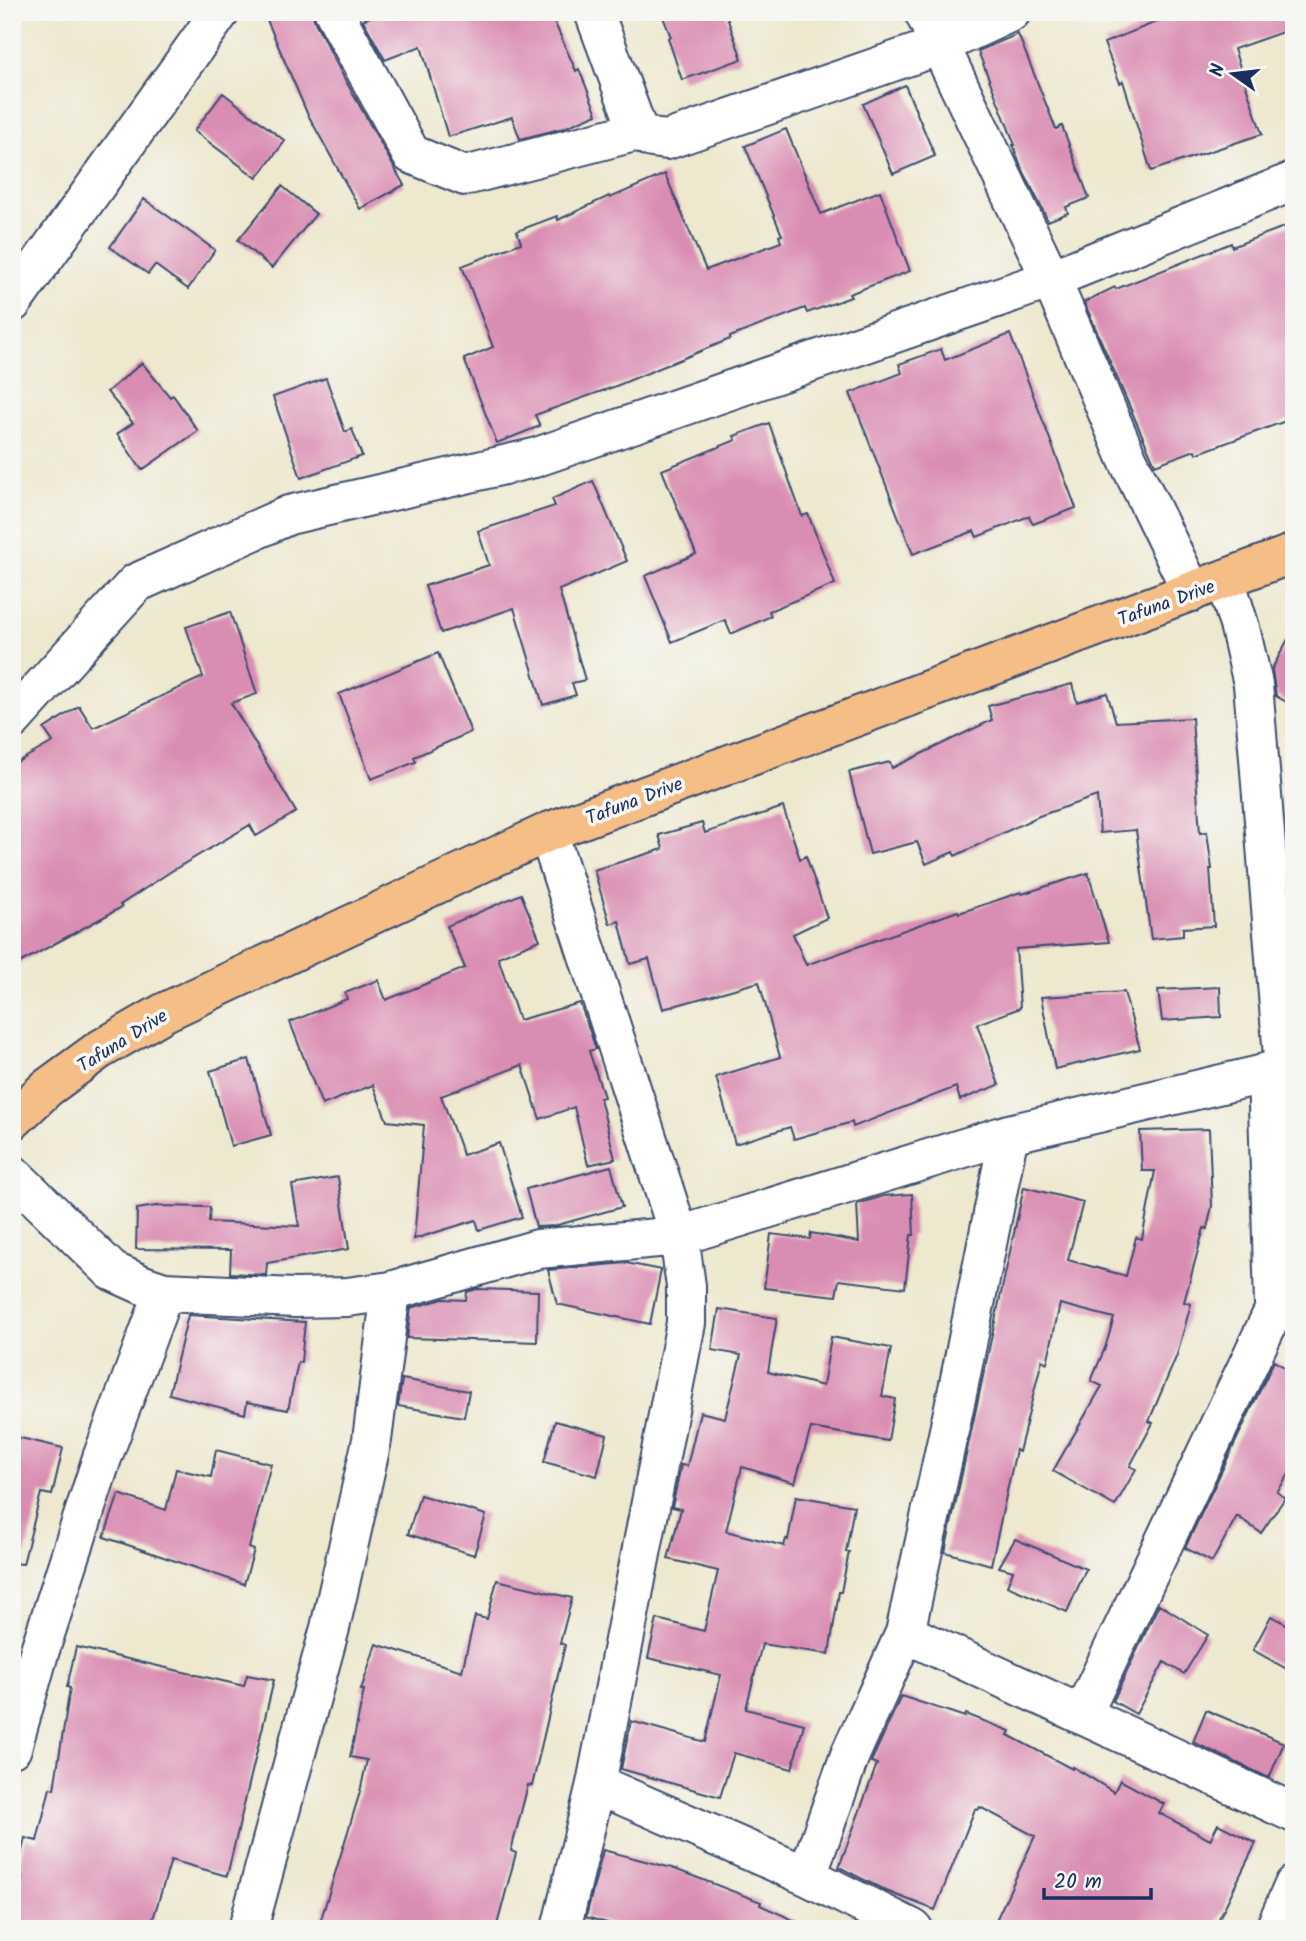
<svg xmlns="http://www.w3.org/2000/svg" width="1306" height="1941" font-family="Kalam,sans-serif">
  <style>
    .building { fill: #da8db2 }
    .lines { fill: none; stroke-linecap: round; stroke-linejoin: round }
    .minor-casing { stroke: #3a4b6f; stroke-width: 42 }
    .major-casing { stroke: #3a4b6f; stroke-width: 42 }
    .minor { stroke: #fff; stroke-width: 38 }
    .major { stroke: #f6be87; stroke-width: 38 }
    .labels { text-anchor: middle; stroke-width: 7; stroke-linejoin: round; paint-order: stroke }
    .street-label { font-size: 19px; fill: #1b2f5e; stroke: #f6f6f2 }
  </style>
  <rect width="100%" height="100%" fill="#f6f6f2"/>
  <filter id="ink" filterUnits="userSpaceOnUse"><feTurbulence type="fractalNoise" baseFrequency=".0143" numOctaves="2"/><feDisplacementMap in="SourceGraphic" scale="14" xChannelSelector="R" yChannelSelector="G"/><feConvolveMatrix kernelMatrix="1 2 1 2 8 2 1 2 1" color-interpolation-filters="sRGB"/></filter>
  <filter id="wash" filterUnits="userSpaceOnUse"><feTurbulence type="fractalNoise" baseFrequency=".00686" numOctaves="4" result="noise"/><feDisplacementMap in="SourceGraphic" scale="28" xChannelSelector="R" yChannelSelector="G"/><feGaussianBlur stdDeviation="1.57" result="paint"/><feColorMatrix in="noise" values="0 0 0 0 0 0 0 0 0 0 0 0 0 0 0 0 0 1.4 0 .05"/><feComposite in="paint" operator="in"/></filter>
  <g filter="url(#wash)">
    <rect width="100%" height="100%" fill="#ede8ce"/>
    <g id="blocks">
      <path class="building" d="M285,12H312L315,22L343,76L404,185L360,209L307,113L267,20Z
        M382,12H550L576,71L579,69L597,114L564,128L520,139L512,117L448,137L421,46L385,60L363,20Z
        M661,12H725L742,59L682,80L668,38L671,37Z
        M1181,12H1294V28L1234,49L1262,134L1151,171L1123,81L1120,83L1104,43Z
        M1018,34L1056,129L1062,126L1089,198L1066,207L1068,213L1048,221L1021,166L1013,145H1015L978,51Z
        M905,85L935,156L893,174L863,104Z
        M223,93L285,141L257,178L194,131Z
        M786,129L821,214L880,191L910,271L849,294L851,297L807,313L805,308L730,337V339L616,386L535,415L540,426L497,443L464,359L493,347L462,266L521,243L517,231L557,216L558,220L609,196L610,198L665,174L706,270L781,242L779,236L782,235L745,146Z
        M282,186L316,214L272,268L238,240Z
        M144,199L215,250L188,289L155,265L148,274L110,247Z
        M1294,223V418L1196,454L1195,450L1155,465L1084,302L1115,287L1116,289L1231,243L1232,247Z
        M1010,334L1076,508L1033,524L1029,516L977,537L974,531L913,554L850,393L902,373L899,364L941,349L945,360Z
        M142,363L170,397L173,395L198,431L142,470L117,434L133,423L107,392Z
        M326,378L345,432L352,429L362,456L301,478L273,397Z
        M769,423L802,516L808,514L835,584L769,611L771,616L731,634L725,620L672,642L645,576L696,554L662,470L736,440L734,436Z
        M593,481L627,561L559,590L585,680L572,683L576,695L543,705L514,608L441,633L425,586L489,565L478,531L555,506L552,499Z
        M230,612L257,694L231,703L296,812L256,836L250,825L170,872L120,905L122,907L12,967V765L53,742L44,729L79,706L93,728L203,677L186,627Z
        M1294,628V706L1276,696L1272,669Z
        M438,653L471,732L414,757L416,762L371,779L339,694Z
        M1072,684L1077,702L1107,693L1116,722L1192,718L1200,833L1207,832L1212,869H1210L1214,926L1183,928V936L1151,939L1136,830L1100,833L1097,796L1039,816L955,856L953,852L926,864L917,842L870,854L849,772L890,762L892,768L992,720L988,706Z
        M783,807L800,859L806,856L827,918L793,934L806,965L958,911L959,913L1021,892L1022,894L1088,873L1109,942L1016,949L1020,1008L977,1024L999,1085L960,1100L956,1087L853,1127L852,1122L794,1139L790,1127L735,1144L716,1077L780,1057L759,982L663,1009L649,959L630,964L619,921L610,924L594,870L663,849L659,835L702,823L705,833Z
        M521,894L540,940L498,957L519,1020L580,1003L596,1049L589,1051L604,1097L600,1098L615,1159L588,1165L574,1107L540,1119L522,1065L441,1096L463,1155L499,1143L522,1217L479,1230L476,1220L414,1239L424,1125L387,1121L373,1085L322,1105L290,1022L347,999L345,993L378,980L386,1000L465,968L447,926Z
        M1220,987L1221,1017L1162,1021L1158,990Z
        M1124,992L1140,1049L1055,1069L1041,997Z
        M249,1059L271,1135L231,1146L210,1071Z
        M1209,1129L1212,1206L1207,1229L1204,1228L1184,1302L1191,1304L1177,1355L1149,1421L1153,1423L1130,1466L1136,1469L1115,1506L1053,1471L1102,1386L1091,1381L1105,1348L1114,1318L1060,1304L1047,1363L1042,1360L1019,1452L1016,1450L991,1565L945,1552L1024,1187L1083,1202L1068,1260L1126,1276L1136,1237L1142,1239L1155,1171H1142L1140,1131Z
        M611,1166L622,1207L554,1226L536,1227L526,1189Z
        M338,1177L349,1249L267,1263L266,1275L230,1273L231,1250L136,1249L137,1209L156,1206L210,1207L209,1222L299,1226L292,1185Z
        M912,1194L914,1235H911L905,1288L839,1280L836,1296L764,1288L771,1234L810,1239L811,1233L859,1242L857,1204L884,1196Z
        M626,1263L661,1270L650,1324L557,1304L548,1270Z
        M477,1289L538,1291L537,1342L407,1338L411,1308L443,1299L466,1300L467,1292Z
        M719,1309L777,1318L768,1372L823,1386L831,1337L891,1348L882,1396L895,1399L888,1441L811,1428L795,1483L742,1467L726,1531L784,1546L786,1539L788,1540L796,1496L854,1506L846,1552H849L841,1592H839L829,1654L762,1644L746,1709L804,1724L792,1769L734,1753L720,1797L621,1769L631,1721L705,1742L721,1675L648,1658L657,1619L704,1631L718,1571L668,1559L681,1509L672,1507L681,1465L687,1466L700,1412L725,1418L741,1355L712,1350Z
        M188,1315L305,1322L301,1362H298L288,1410L247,1402L245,1414L169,1394Z
        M1274,1361L1294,1373V1467L1277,1492L1285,1498L1261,1533L1237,1516L1212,1562L1185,1548Z
        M402,1379L469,1391L464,1417L398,1406Z
        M555,1421L607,1435L597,1476L544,1462Z
        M12,1436L63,1448L52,1495L41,1493L23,1564L12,1563Z
        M216,1450L271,1464L249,1548L254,1550L244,1584L104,1537L119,1494L166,1510L176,1469L211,1477Z
        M420,1495L486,1515L474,1555L408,1534Z
        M1015,1539L1086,1569L1067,1612L1007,1586L1013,1571L999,1567Z
        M497,1580L572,1598L560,1643L565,1645L532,1786L528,1785L511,1851L516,1853L496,1929H318L360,1792L367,1760L350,1757L364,1690H361L376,1644L462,1671L475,1616L487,1619Z
        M1159,1604L1208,1635L1184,1674L1164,1662L1136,1714L1113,1701Z
        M1271,1616L1294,1628V1673L1253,1650Z
        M76,1647L244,1686L247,1675L274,1680L227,1876L171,1860L150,1929H12V1914L22,1877L16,1876L25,1838L37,1841L50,1788L54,1789L70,1688L67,1687Z
        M901,1696L965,1717L966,1714L1010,1731L1008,1735L1072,1769L1073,1767L1114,1792L1120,1780L1164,1804L1159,1813L1210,1840L1218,1824L1256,1843L1214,1929H992L1035,1836L980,1807L978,1810L975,1809L935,1910L886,1891L839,1867L877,1764L871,1762Z
        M1206,1710L1284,1743L1269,1778L1193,1742Z
        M603,1850L672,1868L761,1902L760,1905L813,1929H628L586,1917Z"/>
    </g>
  </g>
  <g filter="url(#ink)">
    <use href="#blocks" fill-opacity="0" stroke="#3a4b6f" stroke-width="2"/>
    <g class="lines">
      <g class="minor-casing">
        <path id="minor" d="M334,12L411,154L465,176L638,131
          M594,12L638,131L652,138L667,140L938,46L1011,12
          M924,12L1051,279L1127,458L1192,592
          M12,303L220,12
          M1225,579L1240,628L1253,684L1284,1069
          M12,720L136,583L289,515L534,458L1051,279L1294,181
          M548,832L679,1236L686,1286V1323L596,1784L561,1929
          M1267,1072L1274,1304
          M12,1174L112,1271L143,1285L164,1292L295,1298L347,1297L391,1291L538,1249L679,1236L1009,1134L1294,1067
          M905,1633L1294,1813
          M1082,1715L1294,1268
          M12,1748L39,1653L102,1458L164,1292
          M596,1784L807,1876L913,1929
          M807,1876L850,1755L905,1633L958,1389L1009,1134
          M248,1929L330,1628L372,1440L391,1291
          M1275,1929L1294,1885"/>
      </g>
      <g class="major-casing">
        <path id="major" d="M12,1121L47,1088L99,1050L165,1012L548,832L1294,553"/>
      </g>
      <use href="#minor" class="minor"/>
      <use href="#major" class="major"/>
    </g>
  </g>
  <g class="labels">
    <g class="street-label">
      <text transform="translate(1166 602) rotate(-20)" y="7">Tafuna Drive</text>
      <text transform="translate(634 800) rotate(-21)" y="7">Tafuna Drive</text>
      <text transform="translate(122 1040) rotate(-32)" y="7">Tafuna Drive</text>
    </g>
  </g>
  <rect width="1306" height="1941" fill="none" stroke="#f6f6f2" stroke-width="42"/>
  <g transform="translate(1233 74) rotate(284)" stroke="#f6f6f2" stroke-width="5" paint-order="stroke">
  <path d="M0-5L12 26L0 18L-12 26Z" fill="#1b2f5e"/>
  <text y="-10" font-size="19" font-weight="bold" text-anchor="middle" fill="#1b2f5e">N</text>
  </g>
  <path d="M1044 1888v10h107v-10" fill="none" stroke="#1b2f5e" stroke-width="3.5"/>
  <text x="1054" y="1888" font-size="21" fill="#1b2f5e" stroke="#f6f6f2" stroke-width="5" paint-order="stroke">20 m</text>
</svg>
